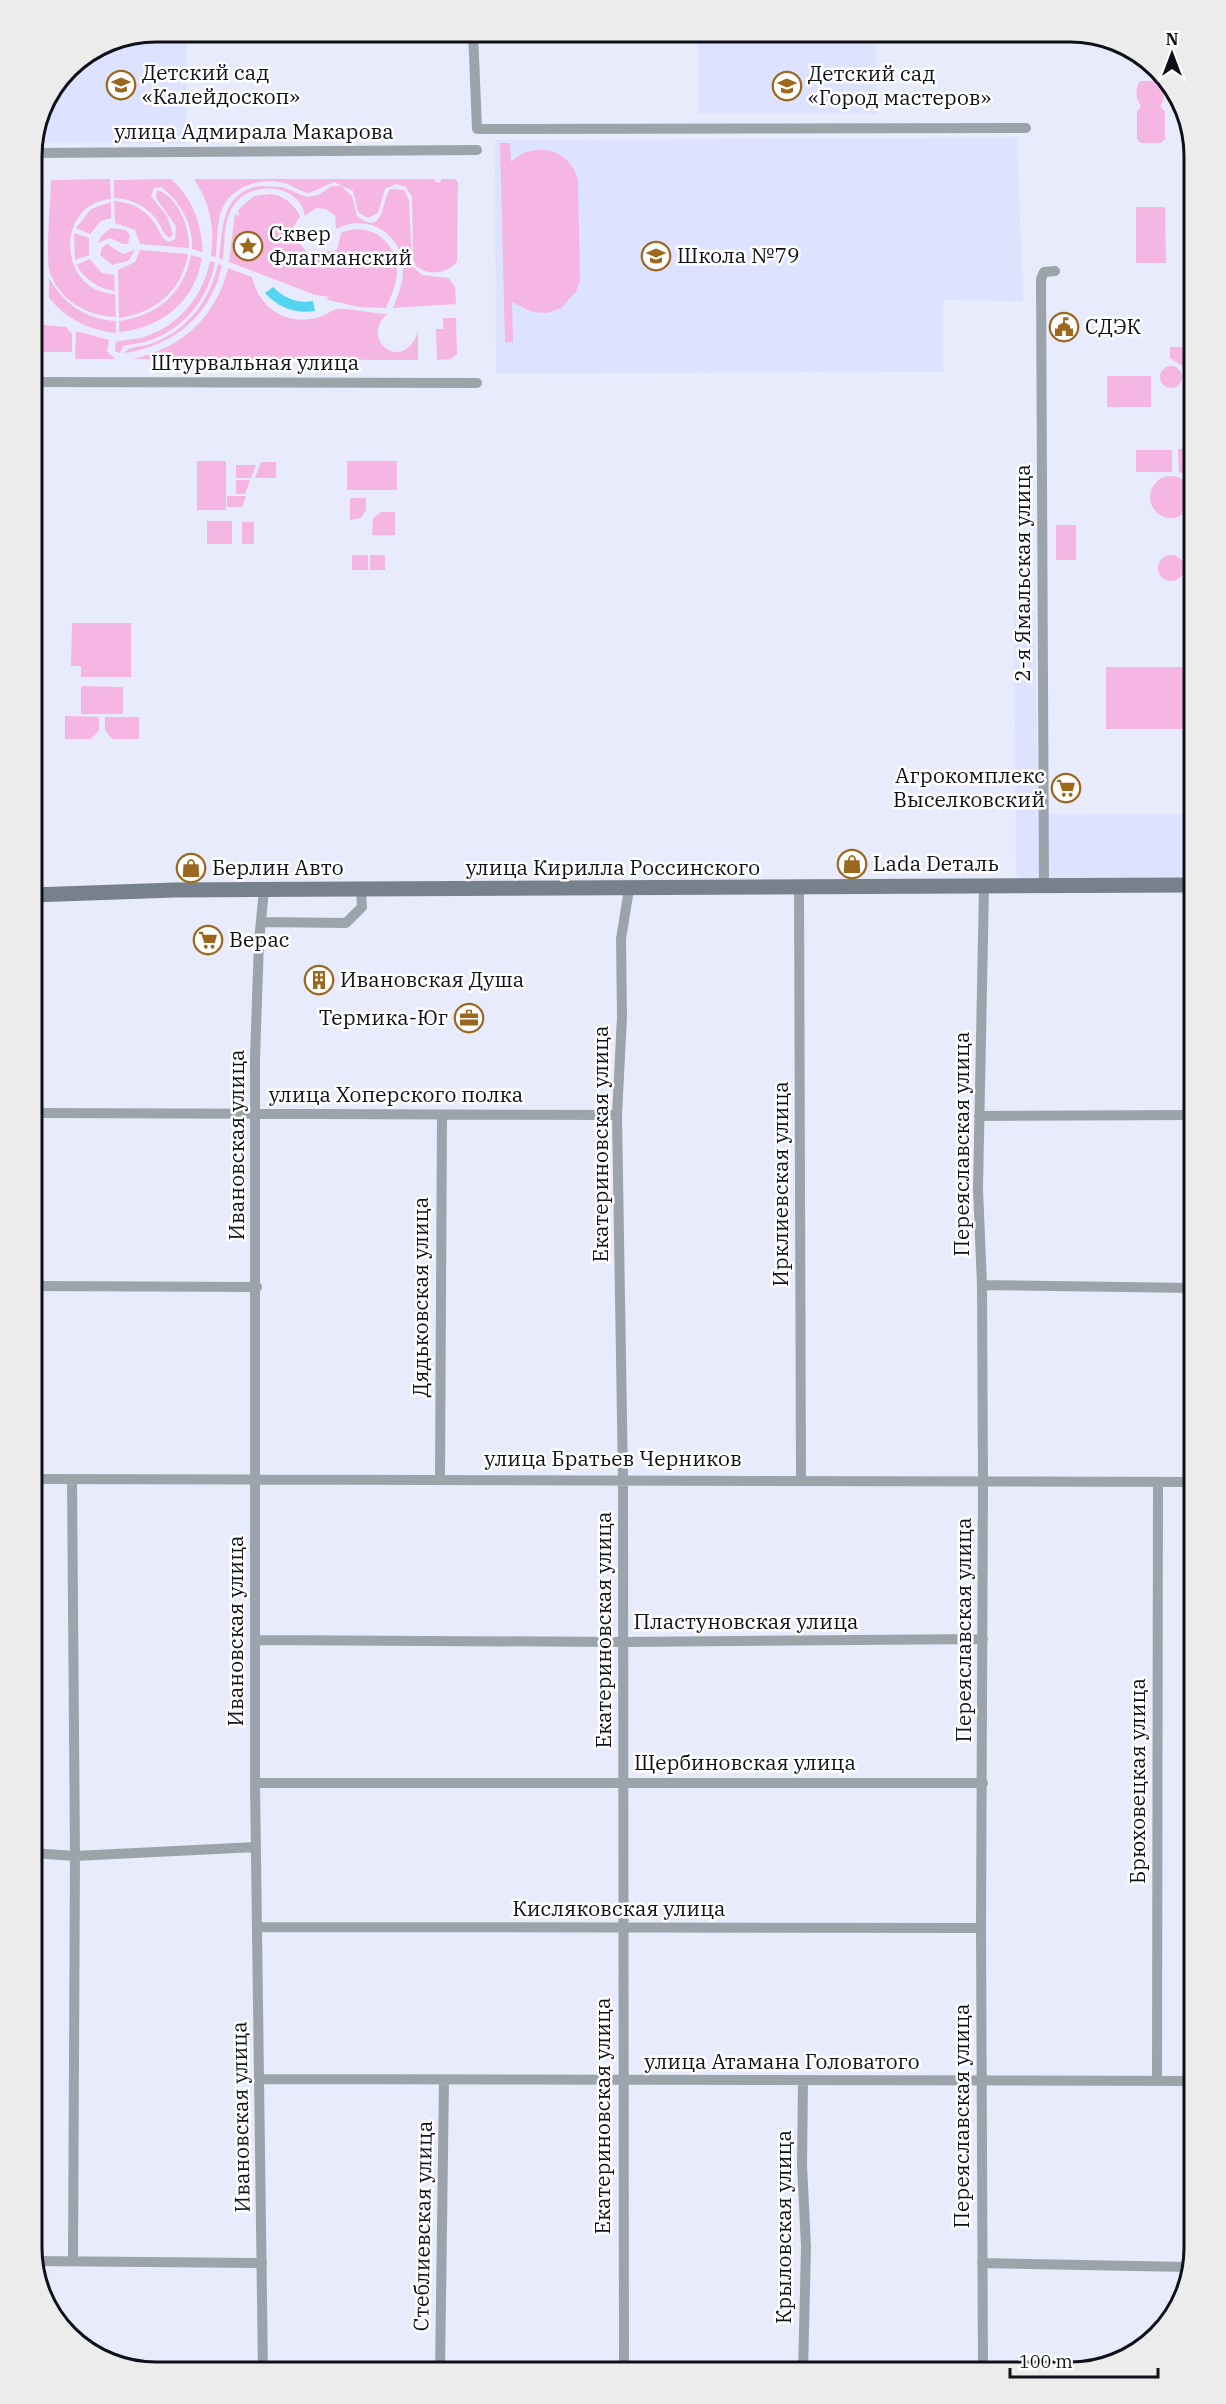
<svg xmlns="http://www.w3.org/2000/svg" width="1226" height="2404" font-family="'IBM Plex Serif',serif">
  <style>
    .built { fill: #dce2ff }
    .green { fill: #f6b6e3 }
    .water { fill: #53d5ef }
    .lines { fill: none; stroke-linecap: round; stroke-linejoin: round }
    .minor { stroke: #9ca4ab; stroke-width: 10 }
    .secondary { stroke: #76818b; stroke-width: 15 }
    .labels { text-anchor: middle; stroke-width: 5; stroke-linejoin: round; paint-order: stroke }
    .poi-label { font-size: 21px; fill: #101118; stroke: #fff; text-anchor: start }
    .street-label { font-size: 21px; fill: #101118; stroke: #fff }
    .rim { fill: none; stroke: #101118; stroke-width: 3 }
  </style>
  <rect width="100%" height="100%" fill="#e7ebfc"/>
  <path class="built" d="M156,32H186V143H33L44,101L68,68L109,41Z
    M698,32H876L877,114H698Z
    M1017,138L1023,301L943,300V372L496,373L495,140Z
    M1014,611H1035L1038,814H1194V879H1021L1016,874Z"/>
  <path class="green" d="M1140,81H1160C1165,87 1166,99 1160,106L1165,112V139L1161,143H1141L1137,139V112L1141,106C1135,100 1135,88 1140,81Z
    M500,143H510L511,162C534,140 570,149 578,180L580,280L576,292L561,308L547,313L532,312L512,302L513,342H505Z
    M35,176H44L41,180L40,309L38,314H32L34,310Z
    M110,179L111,199C54,204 58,292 115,294L116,317C88,316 60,301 50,273C45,259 51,198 51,180Z
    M171,179C193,199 201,222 203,252L192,249C194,225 180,201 161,187L154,188L151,196L167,216L173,234L170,238C164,235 164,233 161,227C152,209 135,199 114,198V180Z
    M194,179H435V182H441V179H455L458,182L457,261C449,274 427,276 416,266L413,258L412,197L406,187L396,184L385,189L378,213L368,218L358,212L353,191L334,182L310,193C300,192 294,186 285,183C258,177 228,187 220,215C217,228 217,244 216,257L211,256C215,227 210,203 194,179Z
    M259,186L282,187L307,197L318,195L332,186H341L352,196L357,216C385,238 381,200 390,189L404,190L409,200L412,266L422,275L449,278L455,287L456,304L393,308C398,295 404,282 403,267C401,232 366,213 336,229L335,216L326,209L316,208L305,216C300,183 251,180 234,205C223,220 225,242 223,260L219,258C223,228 221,193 259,186Z
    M157,190C178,196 190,228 189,248L140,244L135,230L115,223L114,201C133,202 148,211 157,227C161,234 162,239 169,242L175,239L176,226L156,198Z
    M271,194C284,196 294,204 300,216L293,228L292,235L309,254L337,250L341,233C369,220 398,242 397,271C397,284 391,296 386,308L359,307L325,299L330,297L315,295L229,262L235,214L239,216L238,210L254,196Z
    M111,202V218L101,221L90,234L76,228L91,209Z
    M1136,207H1165L1166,263H1136Z
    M111,228L126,230L130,235L128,244H123L110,238L98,243L101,236Z
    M74,233L89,238V255L75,260Z
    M107,244L123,254L135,250L128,261L112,265L100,255L102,248Z
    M140,250L188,254C182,291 155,313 119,318L118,270L135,262Z
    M191,255L202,258C195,301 162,328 119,332V321C157,316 184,293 191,255Z
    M90,259L102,273L114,275L115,291C97,288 86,280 76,265Z
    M210,261L215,262C209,297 185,328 151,340C142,343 132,344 123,346L120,353L115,351L116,342C125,339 135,340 144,337C179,326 203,296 210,261Z
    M218,264L222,265C211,316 174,346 124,353C129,346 142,347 150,344C186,332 210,301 218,264Z
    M228,268L252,277C259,308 287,327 319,317C325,316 330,311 336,309C344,307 377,314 387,314C358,340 405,375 418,331V360L133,359C182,348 216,317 228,268Z
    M49,278C64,304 85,319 116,321V333C88,330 67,319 49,298Z
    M443,318H456L457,354L451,359L437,360L436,329H443Z
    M32,324L66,327L72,334V352H32Z
    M76,331L109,340L107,351L115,359H75Z
    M1170,347H1190V367H1184L1170,358Z
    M1160 377a11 11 0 1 1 22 0a11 11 0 1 1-22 0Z
    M1107,376H1151V407H1107Z
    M1178,449H1194V473H1179Z
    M1136,450H1172V472H1136Z
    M197,461H226V510H197Z
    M347,461H397V490H347Z
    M261,462H276V478H255Z
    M236,465H256L251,478H236Z
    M1150 497a21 21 0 1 1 42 0a21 21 0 1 1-42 0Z
    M236,480H250L245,494H236Z
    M227,496H246L242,507H227Z
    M350,498H366V510L361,518L350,520Z
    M381,512H395V535H372L373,518Z
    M207,521H232V544H207Z
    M242,522H254V544H242Z
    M1056,525H1076V560H1056Z
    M352,555H368V570H352Z
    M370,555H385V570H370Z
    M1158 568a13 13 0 1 1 26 0a13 13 0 1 1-26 0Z
    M72,623H131V677H81V666H71Z
    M1106,667H1193V729H1106Z
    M81,686L123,687V714H81Z
    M65,716L99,717V730L91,739H65Z
    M105,717H139V739H112L105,730Z"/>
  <path class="water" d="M273,287C284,298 298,304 313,301L315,311C295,314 279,308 265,293Z"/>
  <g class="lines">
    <path class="minor" d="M473,32L477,129L1026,128
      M32,153L477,150
      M32,382L477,383
      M1044,886L1041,279L1044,272L1055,271
      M799,888L801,1480
      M261,922L346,923L362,907L361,890
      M32,1113L617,1115
      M979,1116L1194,1115
      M982,1285L1194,1288
      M32,1286L257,1287
      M440,1478L442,1115
      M32,1479L1194,1482
      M72,1480L75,1856L73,2261
      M257,1640L624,1642L983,1639
      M255,1783H983
      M32,1853L75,1856L256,1847
      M257,1927L981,1928
      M261,2079L1194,2081
      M1157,2081L1158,1482
      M803,2082L802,2164L806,2247L803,2372
      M34,2261L262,2263
      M982,2263L1189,2267
      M263,2372L255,1783V1058L259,941L264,890
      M440,2372L444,2081
      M624,2372L623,1479L617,1115L622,1017L621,939L629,889
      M983,2372L981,1928L983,1482L982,1285L978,1189L984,887"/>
    <path class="secondary" d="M32,895L174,890L1194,885"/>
  </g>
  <defs>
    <g id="school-ring" transform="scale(1.5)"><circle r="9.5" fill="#fff" stroke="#9b681e" stroke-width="1.5"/><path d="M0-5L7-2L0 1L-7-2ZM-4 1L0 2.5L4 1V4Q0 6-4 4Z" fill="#9b681e"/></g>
    <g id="sight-ring" transform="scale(1.5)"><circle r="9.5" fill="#fff" stroke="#9b681e" stroke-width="1.5"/><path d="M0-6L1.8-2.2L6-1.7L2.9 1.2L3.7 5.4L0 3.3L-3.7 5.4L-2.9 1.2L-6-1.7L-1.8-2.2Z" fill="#9b681e"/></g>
    <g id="civic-ring" transform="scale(1.5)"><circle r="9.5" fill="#fff" stroke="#9b681e" stroke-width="1.5"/><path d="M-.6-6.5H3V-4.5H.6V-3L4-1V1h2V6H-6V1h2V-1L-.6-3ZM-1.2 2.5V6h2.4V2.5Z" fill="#9b681e"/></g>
    <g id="supermarket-ring" transform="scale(1.5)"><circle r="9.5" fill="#fff" stroke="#9b681e" stroke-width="1.5"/><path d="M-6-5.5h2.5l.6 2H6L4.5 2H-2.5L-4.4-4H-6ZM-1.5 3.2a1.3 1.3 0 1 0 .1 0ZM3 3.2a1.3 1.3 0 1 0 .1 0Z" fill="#9b681e"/></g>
    <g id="shop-ring" transform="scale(1.5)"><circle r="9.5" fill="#fff" stroke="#9b681e" stroke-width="1.5"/><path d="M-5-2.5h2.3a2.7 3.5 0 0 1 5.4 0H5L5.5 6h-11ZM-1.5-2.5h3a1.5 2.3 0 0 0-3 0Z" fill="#9b681e"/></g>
    <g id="building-ring" transform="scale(1.5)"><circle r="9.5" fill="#fff" stroke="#9b681e" stroke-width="1.5"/><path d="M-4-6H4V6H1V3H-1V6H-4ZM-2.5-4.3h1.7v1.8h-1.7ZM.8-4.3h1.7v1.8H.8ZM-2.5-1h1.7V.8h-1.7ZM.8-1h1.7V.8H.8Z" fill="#9b681e"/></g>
    <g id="office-ring" transform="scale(1.5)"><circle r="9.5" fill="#fff" stroke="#9b681e" stroke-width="1.5"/><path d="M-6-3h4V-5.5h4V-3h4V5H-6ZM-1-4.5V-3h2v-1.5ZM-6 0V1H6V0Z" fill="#9b681e"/></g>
  </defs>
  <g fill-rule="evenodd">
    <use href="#school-ring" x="121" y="85"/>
    <use href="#school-ring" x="787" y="86"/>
    <use href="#sight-ring" x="248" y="246"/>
    <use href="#school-ring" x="656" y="256"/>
    <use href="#civic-ring" x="1064" y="327"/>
    <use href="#supermarket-ring" x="1066" y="788"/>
    <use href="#shop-ring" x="852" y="864"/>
    <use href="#shop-ring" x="191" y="868"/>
    <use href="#supermarket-ring" x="208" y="940"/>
    <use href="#building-ring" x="319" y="980"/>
    <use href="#office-ring" x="469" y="1018"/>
  </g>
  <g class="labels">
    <g class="poi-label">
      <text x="142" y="80">Детский сад<tspan x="142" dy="24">«Калейдоскоп»</tspan></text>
      <text x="808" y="81">Детский сад<tspan x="808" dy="24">«Город мастеров»</tspan></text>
      <text x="269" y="241">Сквер<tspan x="269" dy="24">Флагманский</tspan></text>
      <text x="677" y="263">Школа №79</text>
      <text x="1085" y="334">СДЭК</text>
      <text x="1045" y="783" text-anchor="end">Агрокомплекс<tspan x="1045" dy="24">Выселковский</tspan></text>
      <text x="873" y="871">Lada Dеталь</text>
      <text x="212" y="875">Берлин Авто</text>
      <text x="229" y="947">Верас</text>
      <text x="340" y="987">Ивановская Душа</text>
      <text x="448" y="1025" text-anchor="end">Термика-Юг</text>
    </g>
    <g class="street-label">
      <text x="254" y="139">улица Адмирала Макарова</text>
      <text x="255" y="370">Штурвальная улица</text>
      <text transform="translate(1023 573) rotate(-90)" y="7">2-я Ямальская улица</text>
      <text x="613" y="875">улица Кирилла Россинского</text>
      <text x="396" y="1102">улица Хоперского полка</text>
      <text transform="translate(601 1144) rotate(-90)" y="7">Екатериновская улица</text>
      <text transform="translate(962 1144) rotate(-90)" y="7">Переяславская улица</text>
      <text transform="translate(237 1145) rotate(-90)" y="7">Ивановская улица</text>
      <text transform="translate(781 1184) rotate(-90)" y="7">Ирклиевская улица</text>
      <text transform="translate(421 1297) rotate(-90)" y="7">Дядьковская улица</text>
      <text x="613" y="1466">улица Братьев Черников</text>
      <text x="746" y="1629">Пластуновская улица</text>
      <text transform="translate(604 1630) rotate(-90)" y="7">Екатериновская улица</text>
      <text transform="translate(964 1630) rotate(-90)" y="7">Переяславская улица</text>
      <text transform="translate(236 1631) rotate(-90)" y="7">Ивановская улица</text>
      <text x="745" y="1770">Щербиновская улица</text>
      <text transform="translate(1138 1781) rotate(-90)" y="7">Брюховецкая улица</text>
      <text x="619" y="1916">Кисляковская улица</text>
      <text x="782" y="2069">улица Атамана Головатого</text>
      <text transform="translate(603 2116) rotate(-90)" y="7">Екатериновская улица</text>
      <text transform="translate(962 2116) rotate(-90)" y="7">Переяславская улица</text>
      <text transform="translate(241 2117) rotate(-91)" y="7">Ивановская улица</text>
      <text transform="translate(423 2226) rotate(-89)" y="7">Стеблиевская улица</text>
      <text transform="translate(784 2227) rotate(-90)" y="7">Крыловская улица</text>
    </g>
  </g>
  <path d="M0 0H1226V2404H0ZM156 42H1070A114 114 0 0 1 1184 156V2248A114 114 0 0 1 1070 2362H156A114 114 0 0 1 42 2248V156A114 114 0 0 1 156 42Z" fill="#ececed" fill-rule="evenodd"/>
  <path class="rim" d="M156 42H1070A114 114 0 0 1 1184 156V2248A114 114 0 0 1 1070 2362H156A114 114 0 0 1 42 2248V156A114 114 0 0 1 156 42Z"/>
  <g transform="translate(1172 54)" stroke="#ffffff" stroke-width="4.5" paint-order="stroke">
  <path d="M0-4.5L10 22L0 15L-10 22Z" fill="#101118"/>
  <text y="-9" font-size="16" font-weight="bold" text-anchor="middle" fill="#101118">N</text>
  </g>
  <path d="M1010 2368v9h148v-9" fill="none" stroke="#101118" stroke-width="3"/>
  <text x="1019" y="2368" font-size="18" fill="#101118" stroke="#ffffff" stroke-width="4.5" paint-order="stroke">100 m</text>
</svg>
